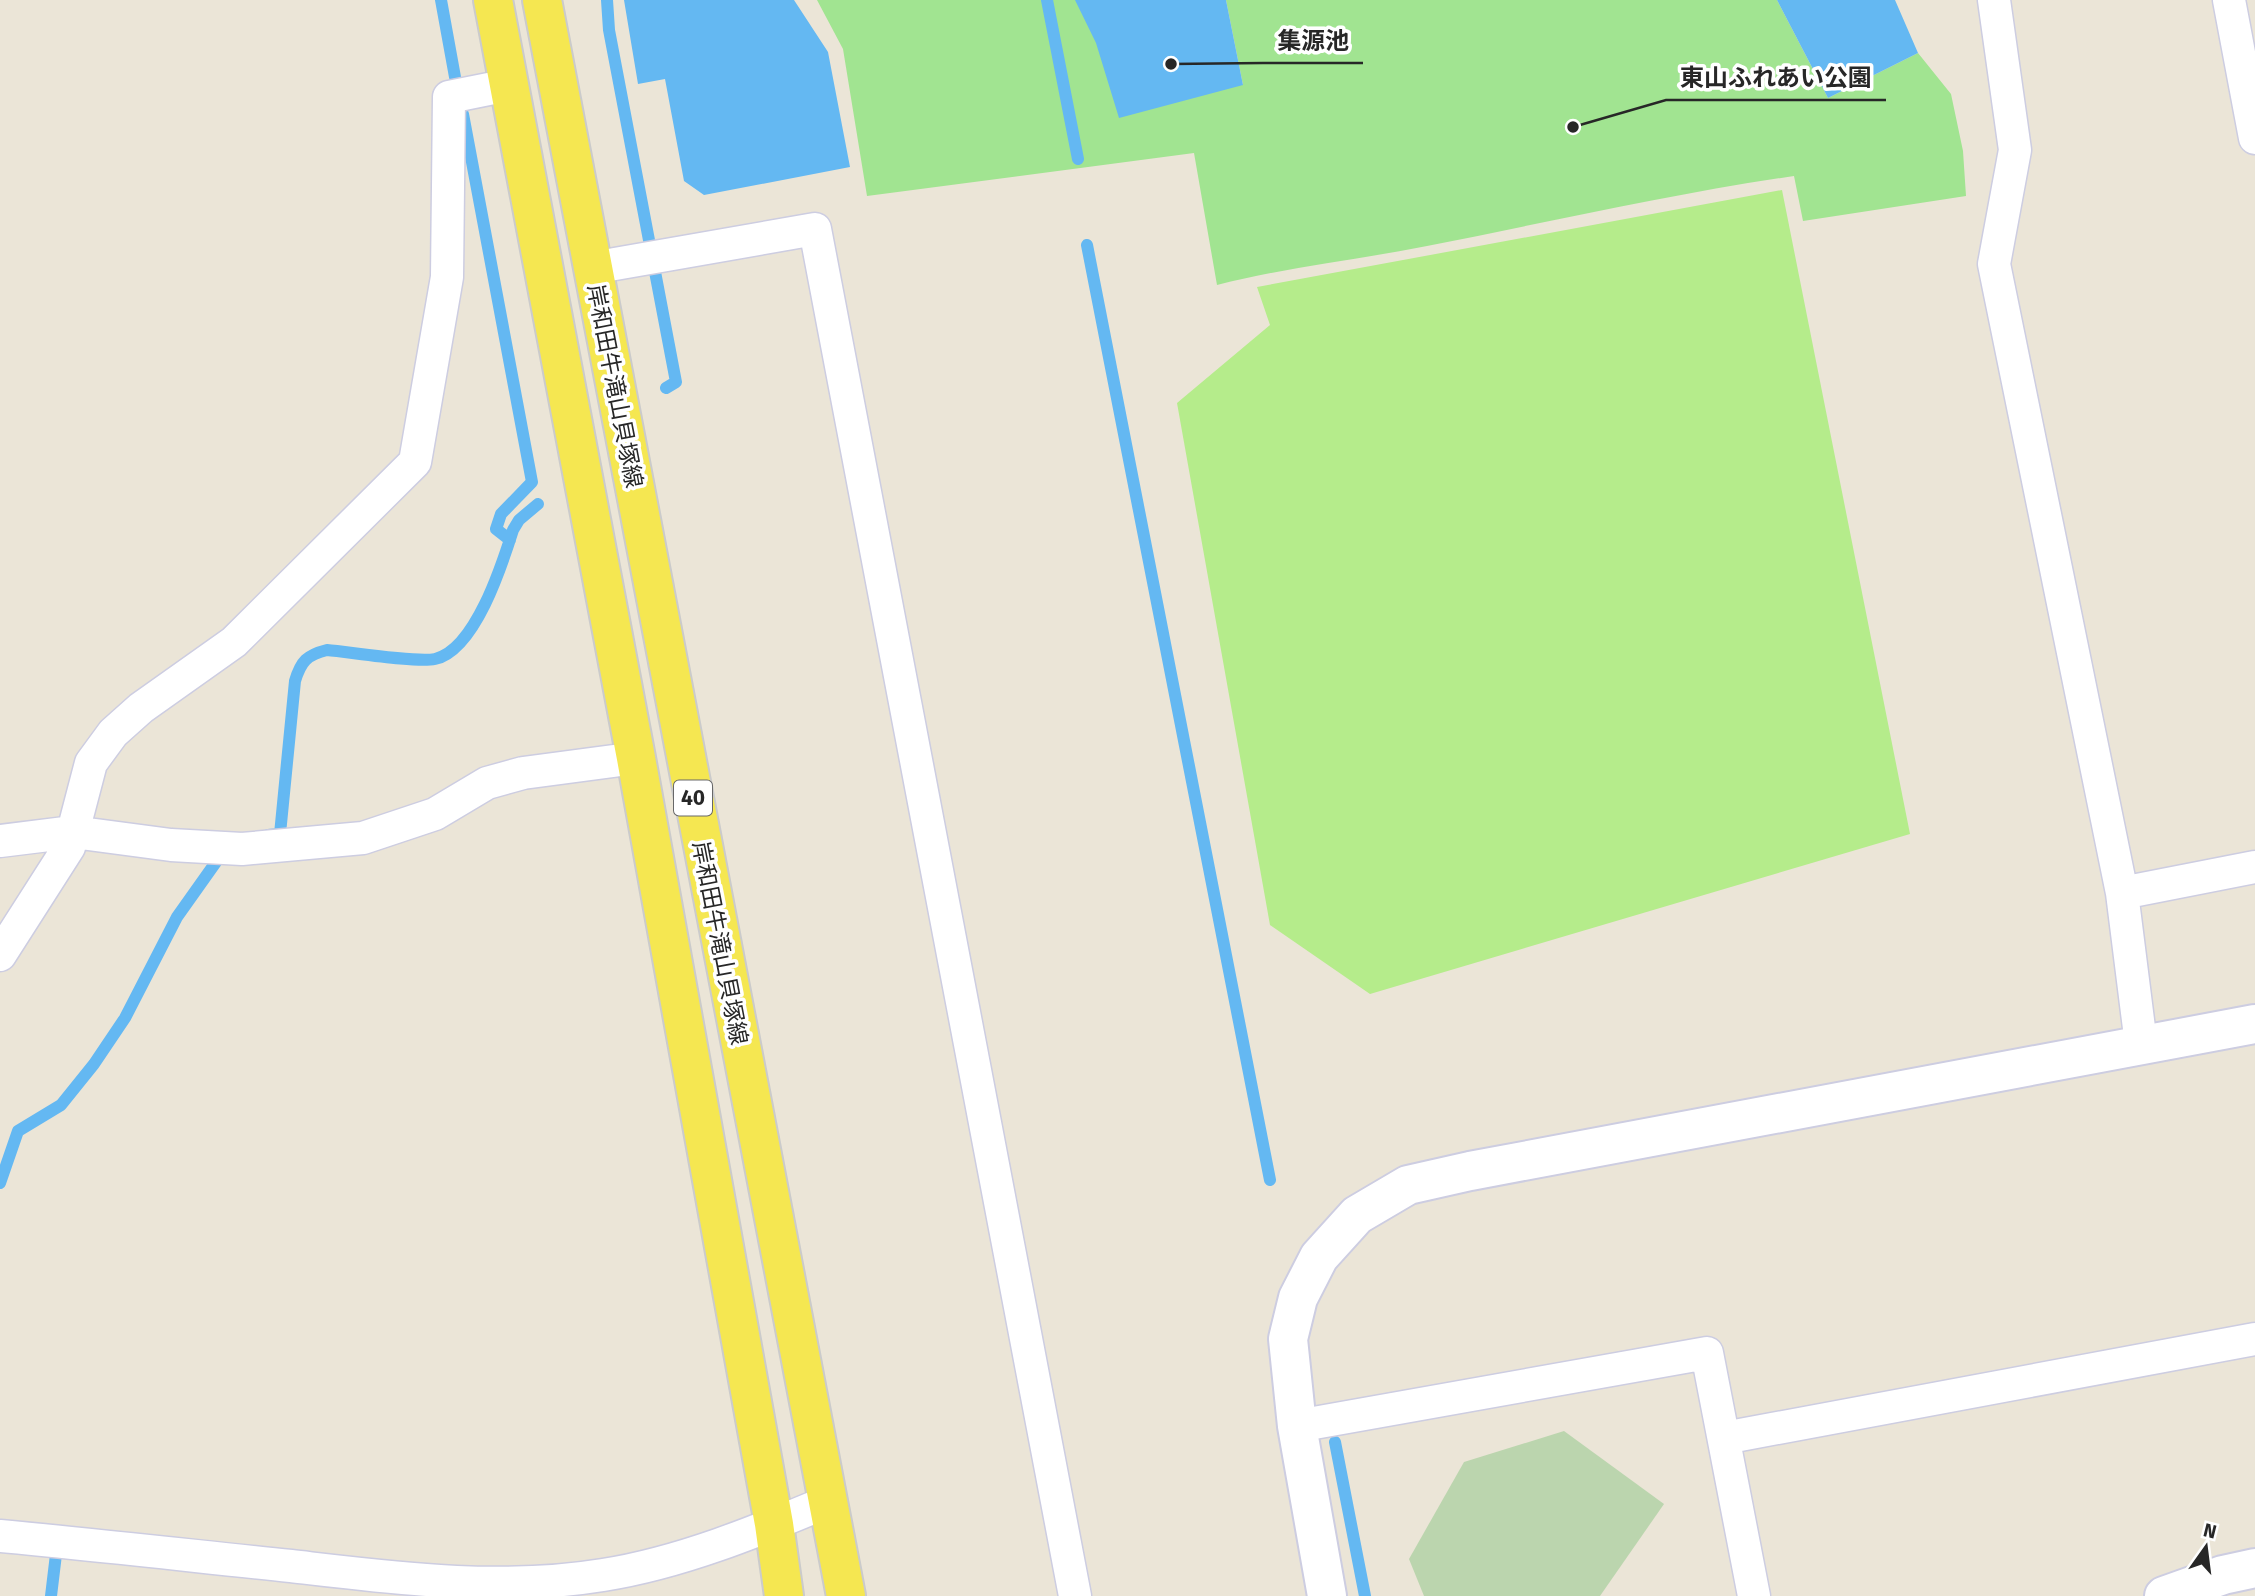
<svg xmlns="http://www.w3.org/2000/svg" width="2255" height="1596" font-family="'Fira Sans','Noto Sans JP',sans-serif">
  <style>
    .green { fill: #a1e491 }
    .cemetery { fill: #bbd5ae }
    .pitch { fill: #b5ec8b }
    .water { fill: #64b8f2 }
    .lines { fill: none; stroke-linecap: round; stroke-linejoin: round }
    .stream { stroke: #64b8f2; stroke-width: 12 }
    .minor-casing { stroke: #cdcde1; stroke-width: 35 }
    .tertiary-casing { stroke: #cdcde1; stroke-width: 42 }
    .primary-casing { stroke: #cbcbcb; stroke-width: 42 }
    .minor { stroke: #fff; stroke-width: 32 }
    .tertiary { stroke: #fff; stroke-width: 38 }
    .primary { stroke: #f5e751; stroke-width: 38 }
    .labels { text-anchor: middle; stroke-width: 7; stroke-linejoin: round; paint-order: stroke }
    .shield { fill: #fff; stroke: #686868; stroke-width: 2 }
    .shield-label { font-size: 21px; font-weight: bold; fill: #272727 }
    .street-label { font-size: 23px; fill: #272727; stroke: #fff }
    .leader { fill: none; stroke: #272727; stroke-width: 2.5 }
    .callout-dot { fill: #272727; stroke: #fff; stroke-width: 2.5 }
    .callout-label { font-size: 24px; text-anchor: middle; font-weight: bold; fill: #272727; stroke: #fff; stroke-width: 7; stroke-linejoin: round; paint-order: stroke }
  </style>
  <rect width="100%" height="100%" fill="#ebe5d7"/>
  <path class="green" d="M817,0H1142L1243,85L1226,0H1777L1828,98L1918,53L1951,94L1963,151L1966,196L1803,221L1794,176C1671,194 1549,222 1427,246C1357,260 1287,267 1217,285L1194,153L867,196L843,49Z"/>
  <path class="cemetery" d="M1564,1431L1664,1504L1600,1596H1424L1409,1559L1464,1462Z"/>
  <path class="pitch" d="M1782,190L1910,834L1370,994L1270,925L1177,403L1270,325L1257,287Z"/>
  <path class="water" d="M624,0H794L828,52L850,167L704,195L684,181L665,79L638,84Z
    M1075,0H1226L1243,85L1119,118L1096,43Z
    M1777,0H1895L1918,53L1828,98Z"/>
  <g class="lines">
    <path class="stream" d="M441,0L455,77
      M607,0L609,30L676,382L666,388
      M1047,0L1078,159
      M463,114L532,482L501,514L496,529L510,540
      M1087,245L1270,1180
      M268,835L280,834L295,681C301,661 307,655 327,650C350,652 416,663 435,659C475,650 502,565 513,530L519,520L538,504
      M0,1183L18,1131L61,1105L94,1064L125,1018L177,917L221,855
      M1335,1442L1365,1596
      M51,1596L57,1546"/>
    <g class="minor-casing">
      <path id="minor" d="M1994,0L2015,150L1994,264L2122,893L2141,1044
        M2229,0L2255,138
        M592,268L815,229L1075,1596
        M0,841L73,832L171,845L242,849L363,838L435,814L487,783L523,773L636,758
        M2122,893L2255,867
        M0,955L69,847L91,763L113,733L141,708L234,642L415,462L447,277L449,97L509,85
        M1297,1426L1707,1353L1754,1596
        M1724,1438L2255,1339
        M0,1536C97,1545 194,1556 291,1566C395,1578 498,1592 603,1575C680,1563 758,1531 829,1501"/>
    </g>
    <g class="tertiary-casing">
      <path id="tertiary" d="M1327,1596L1297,1426L1288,1339L1298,1298L1319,1257L1357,1215L1408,1185L1470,1171L2255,1024
        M2164,1596L2223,1575L2255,1568"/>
    </g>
    <g class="primary-casing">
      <path id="primary" d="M493,0L636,758L774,1524L784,1596
        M542,0L846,1596"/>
    </g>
    <use href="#minor" class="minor"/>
    <use href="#tertiary" class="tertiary"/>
    <use href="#primary" class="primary"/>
  </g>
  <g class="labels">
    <rect class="shield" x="674" y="780.5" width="38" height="35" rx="5"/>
    <g class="shield-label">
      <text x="693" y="805">40</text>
    </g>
    <g class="street-label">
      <text transform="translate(615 386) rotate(79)" y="8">岸和田牛滝山貝塚線</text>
      <text transform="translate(720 943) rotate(79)" y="8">岸和田牛滝山貝塚線</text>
    </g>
  </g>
  <path class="leader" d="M1171 64L1263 63H1363M1573 127L1666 100H1886"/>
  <g class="callout-dot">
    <circle cx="1171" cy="64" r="7"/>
    <circle cx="1573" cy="127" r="7"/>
  </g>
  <g class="callout-label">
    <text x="1313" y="49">集源池</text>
    <text x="1776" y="86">東山ふれあい公園</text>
  </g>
  <g transform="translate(2206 1547) rotate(14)" stroke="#ffffff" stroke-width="5" paint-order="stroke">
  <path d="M0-5L12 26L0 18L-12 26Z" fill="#272727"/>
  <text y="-10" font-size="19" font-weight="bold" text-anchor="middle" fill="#272727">N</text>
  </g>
</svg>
